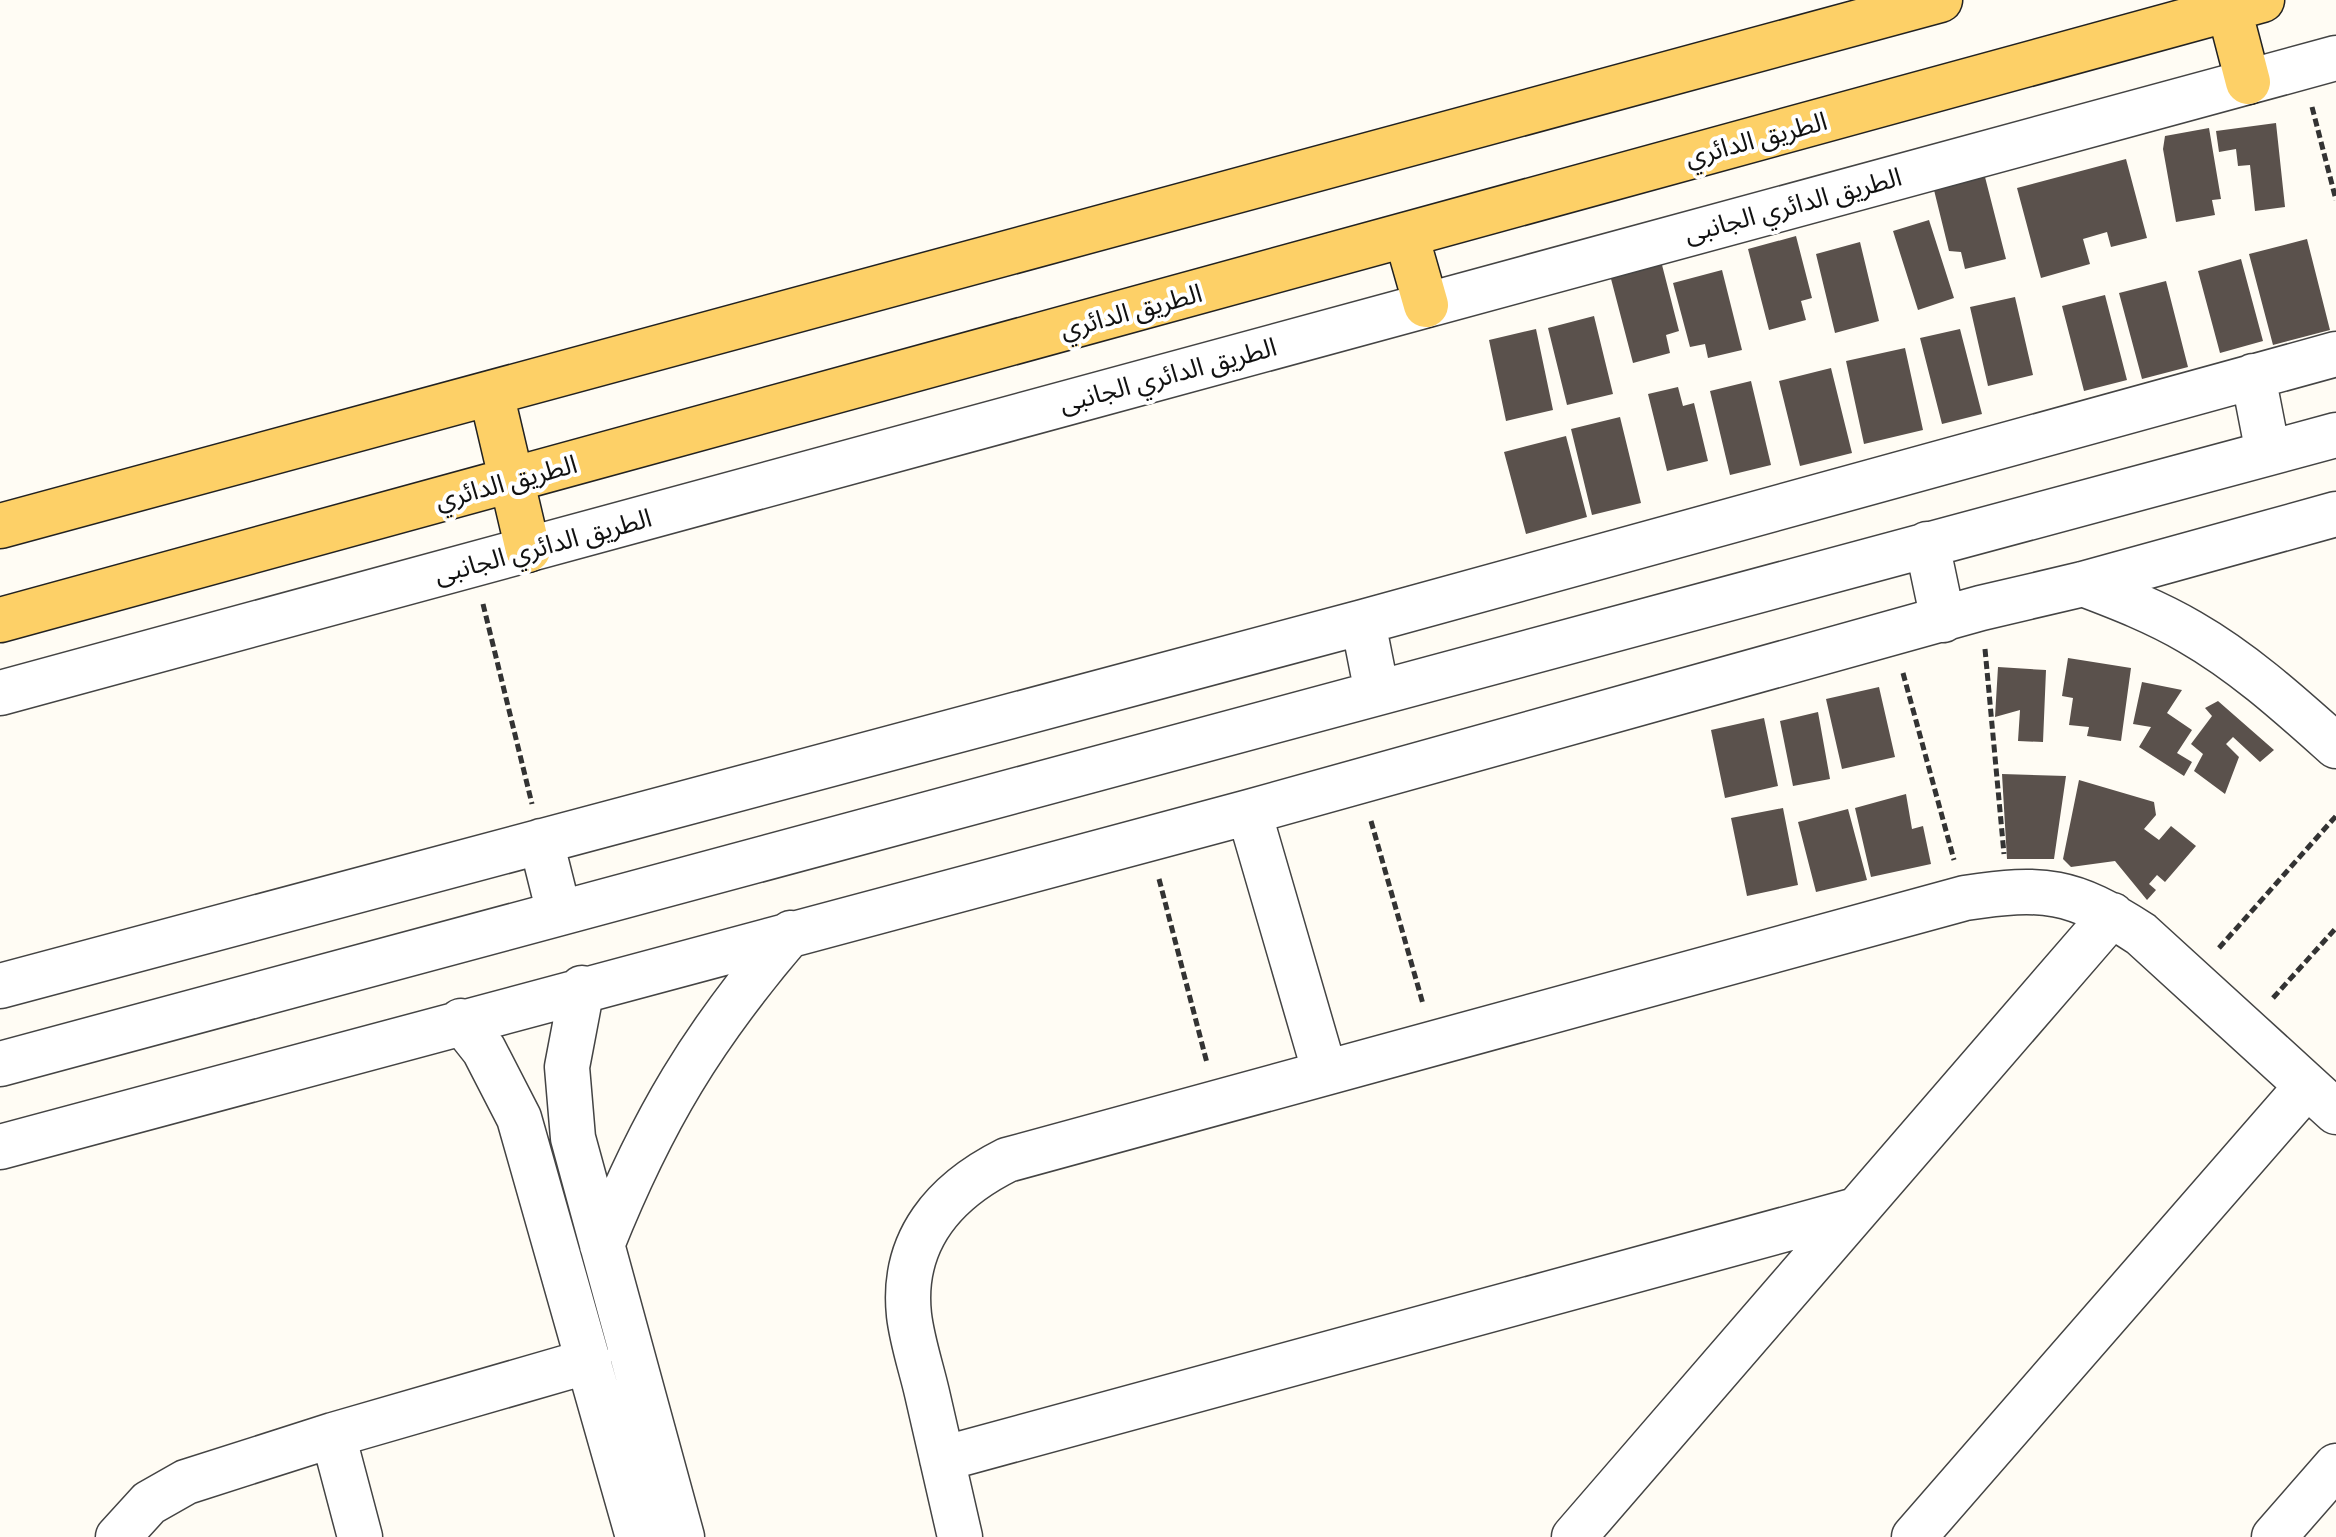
<svg xmlns="http://www.w3.org/2000/svg" width="2336" height="1537" font-family="'Zilla Slab','Noto Sans Arabic',serif">
  <style>
    .building { fill: #5a514c }
    .lines { fill: none; stroke-linecap: round; stroke-linejoin: round }
    .minor-casing { stroke: #444; stroke-width: 47 }
    .major-casing { stroke: #222; stroke-width: 47 }
    .path { stroke: #333; stroke-width: 5; stroke-dasharray: 8 4; stroke-linecap: butt }
    .minor { stroke: #fff; stroke-width: 44 }
    .major { stroke: #fdd067; stroke-width: 44 }
    .labels { text-anchor: middle; stroke-width: 8; stroke-linejoin: round; paint-order: stroke }
    .street-label { font-size: 26px; fill: #111; stroke: #fff }
  </style>
  <rect width="100%" height="100%" fill="#fffcf4"/>
  <path class="building" d="M2276,123L2285,207L2255,211L2250,165L2238,166L2236,149L2219,152L2216,131Z
    M2209,128L2221,199L2212,200L2215,215L2176,222L2163,149L2165,136Z
    M2126,159L2147,238L2111,247L2107,232L2083,239L2090,264L2041,278L2017,188Z
    M1985,177L2006,259L1965,269L1961,252L1949,251L1934,190Z
    M1929,220L1954,298L1918,310L1893,231Z
    M1796,236L1812,298L1801,301L1806,320L1769,330L1748,249Z
    M2307,239L2330,330L2273,345L2249,254Z
    M1860,242L1879,321L1835,333L1816,254Z
    M2241,259L2263,341L2220,353L2198,271Z
    M1661,261L1679,331L1666,335L1670,353L1633,363L1610,275Z
    M1722,270L1742,350L1708,358L1705,344L1690,347L1673,283Z
    M2166,281L2188,367L2142,379L2119,293Z
    M2105,295L2127,380L2084,391L2062,306Z
    M2015,297L2033,375L1988,386L1970,307Z
    M1594,316L1613,394L1567,405L1548,328Z
    M1536,329L1553,410L1506,421L1489,340Z
    M1960,329L1982,414L1942,424L1920,338Z
    M1905,348L1923,430L1864,444L1846,361Z
    M1831,368L1852,453L1800,466L1779,381Z
    M1751,381L1771,465L1730,475L1710,391Z
    M1678,387L1683,406L1694,403L1708,461L1667,471L1648,394Z
    M1620,417L1641,503L1592,515L1571,429Z
    M1566,436L1587,517L1526,534L1504,452Z
    M2068,658L2131,668L2121,741L2087,736L2089,727L2069,725L2073,698L2062,696Z
    M1998,667L2046,670L2043,742L2018,741L2020,710L1995,717Z
    M2142,682L2182,690L2167,713L2192,730L2177,753L2192,762L2184,776L2139,747L2151,727L2133,724Z
    M1879,687L1895,757L1842,769L1826,699Z
    M2218,701L2274,750L2260,762L2233,737L2226,744L2239,757L2225,794L2194,771L2203,754L2191,744L2212,716L2205,708Z
    M1818,712L1830,779L1793,786L1780,721Z
    M1764,718L1778,786L1725,798L1711,730Z
    M2002,774L2066,776L2054,859H2007Z
    M2079,780L2154,802L2156,815L2144,829L2159,840L2171,826L2196,846L2165,882L2157,875L2149,884L2156,890L2147,900L2115,861L2071,867L2063,859Z
    M1906,794L1912,829L1923,826L1931,864L1871,877L1855,808Z
    M1783,808L1798,885L1747,896L1731,818Z
    M1848,809L1867,880L1816,892L1798,822Z"/>
  <g class="lines">
    <g class="minor-casing">
      <path id="minor" d="M2253,376L2268,453
        M1927,544L1943,620
        M2083,584C2120,598 2156,612 2190,632C2244,663 2290,705 2336,746
        M1363,622L1377,693
        M0,693L2336,58
        M1249,812L1325,1073
        M541,841L559,913
        M0,986L1363,622L2336,354
        M582,988L567,1067L573,1138L682,1537
        M461,1021L484,1050L519,1118L638,1537
        M0,1064L2336,435
        M0,1147L1249,812L1981,608L2083,584L2336,514
        M602,1245C652,1120 703,1035 791,933
        M333,1435L360,1537
        M942,1459L1856,1210
        M118,1537L149,1503L186,1482L333,1435L589,1361
        M960,1537C949,1489 938,1441 927,1393C921,1367 912,1341 909,1315C901,1240 945,1191 1007,1160L1965,898C2044,886 2072,889 2141,934L2336,1112
        M1574,1537L2112,915
        M1914,1537L2307,1086
        M2274,1537L2336,1466"/>
    </g>
    <g class="major-casing">
      <path id="major" d="M2229,9L2248,82
        M1406,235L1426,305
        M491,393L528,550
        M0,526L1940,0
        M0,620L2262,0"/>
    </g>
    <path class="path" d="M2312,107L2336,200
      M483,604L532,804
      M1985,649L2004,854
      M1903,673L1954,860
      M1371,821L1423,1004
      M1159,879L1207,1063
      M2219,948L2336,816
      M2273,998L2336,928"/>
    <use href="#minor" class="minor"/>
    <use href="#major" class="major"/>
  </g>
  <g class="labels">
    <g class="street-label">
      <text transform="translate(1756 139) rotate(-15)" y="9">الطريق الدائري</text>
      <text transform="translate(1793 205) rotate(-15)" y="9">الطريق الدائري الجانبى</text>
      <text transform="translate(1131 311) rotate(-15)" y="9">الطريق الدائري</text>
      <text transform="translate(1168 375) rotate(-15)" y="9">الطريق الدائري الجانبى</text>
      <text transform="translate(506 482) rotate(-15)" y="9">الطريق الدائري</text>
      <text transform="translate(543 546) rotate(-15)" y="9">الطريق الدائري الجانبى</text>
    </g>
  </g>
</svg>
